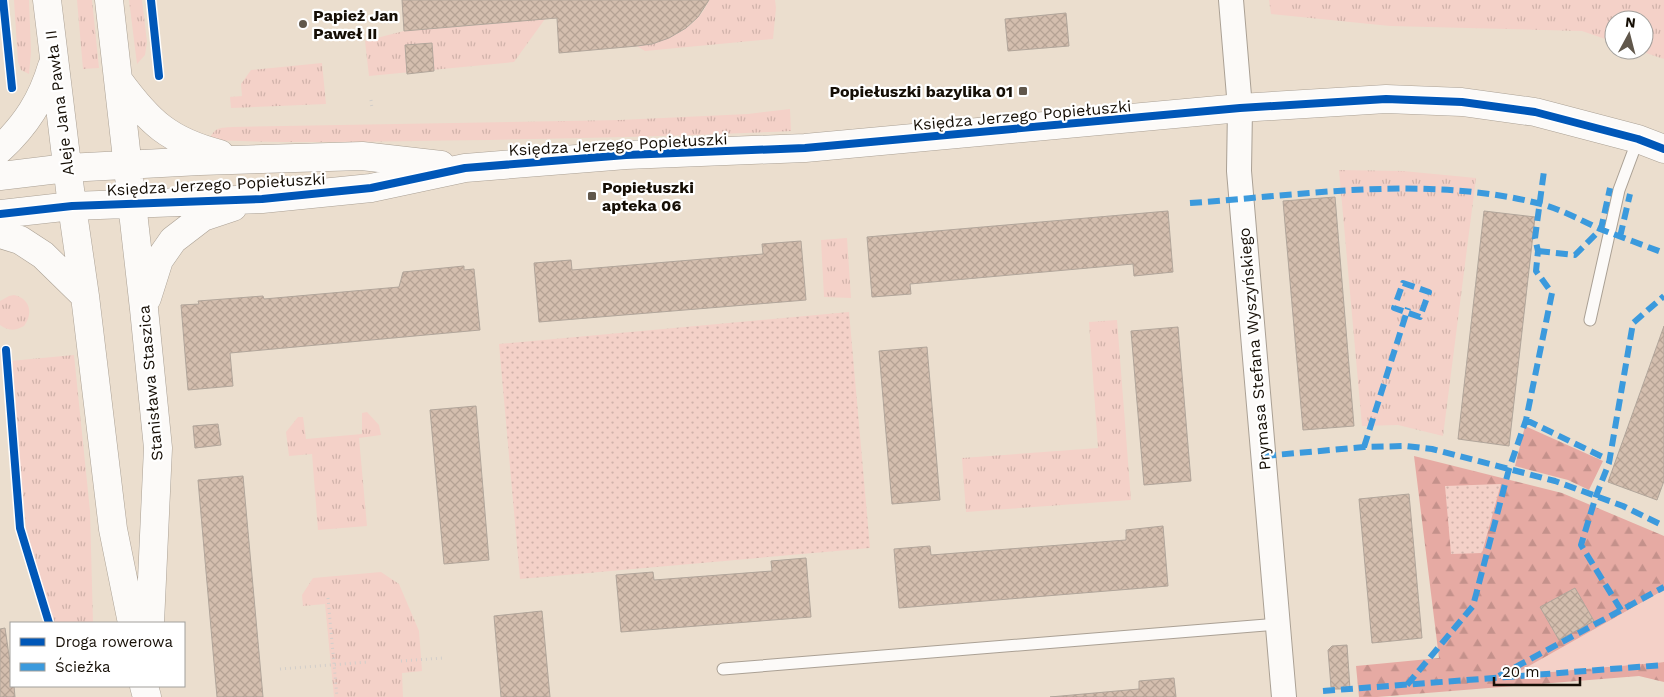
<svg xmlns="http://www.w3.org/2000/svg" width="1664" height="697" font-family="'Work Sans',sans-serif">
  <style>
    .grass { fill: url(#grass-tufts) }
    .forest { fill: url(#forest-firs) }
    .park { fill: url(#park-dots) }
    .garden { fill: #f4d1c8 }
    .building { fill: url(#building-cross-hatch); stroke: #b1a59a }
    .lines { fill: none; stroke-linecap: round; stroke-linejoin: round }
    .lane-casing { stroke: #aaa094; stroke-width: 13 }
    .street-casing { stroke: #aaa094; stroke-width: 26 }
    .secondary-casing { stroke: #aaa094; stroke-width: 29 }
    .path { stroke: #d2ceca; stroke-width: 3; stroke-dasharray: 1 4; stroke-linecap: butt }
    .lane { stroke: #fcfaf8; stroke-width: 11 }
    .street { stroke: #fcfaf8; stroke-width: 24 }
    .secondary { stroke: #fcfaf8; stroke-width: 28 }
    .quiet { stroke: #3b9add; stroke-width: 6; stroke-dasharray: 12 6; stroke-linecap: butt }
    .cycleway-casing { stroke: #fff; stroke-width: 11 }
    .cycleway { stroke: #0057b8; stroke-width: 8 }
    .poi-dot { fill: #60574b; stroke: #fff; stroke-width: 2 }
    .labels { text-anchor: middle; stroke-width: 4.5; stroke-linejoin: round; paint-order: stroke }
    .poi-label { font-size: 16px; font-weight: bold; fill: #150e05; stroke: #fff; text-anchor: start }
    .street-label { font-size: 16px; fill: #150e05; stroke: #fff }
  </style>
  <defs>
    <pattern id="grass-tufts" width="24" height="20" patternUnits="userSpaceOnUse" patternTransform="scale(1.25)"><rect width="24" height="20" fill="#f4d1c8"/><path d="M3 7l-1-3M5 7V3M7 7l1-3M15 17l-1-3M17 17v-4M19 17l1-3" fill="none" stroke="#d0b2aa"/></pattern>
    <pattern id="forest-firs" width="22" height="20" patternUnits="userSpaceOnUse" patternTransform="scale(1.25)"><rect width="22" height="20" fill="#e6aaa3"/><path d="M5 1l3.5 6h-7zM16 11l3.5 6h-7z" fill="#c4918b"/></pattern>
    <pattern id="park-dots" width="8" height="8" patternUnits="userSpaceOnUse" patternTransform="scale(1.25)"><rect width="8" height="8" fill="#f4d1c8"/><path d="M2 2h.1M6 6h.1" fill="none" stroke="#d0b2aa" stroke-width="1.8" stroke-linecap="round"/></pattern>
    <pattern id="building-cross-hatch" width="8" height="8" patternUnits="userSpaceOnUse" patternTransform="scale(1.25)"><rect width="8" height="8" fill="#d4beae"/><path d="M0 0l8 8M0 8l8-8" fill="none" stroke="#b5a294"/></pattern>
  </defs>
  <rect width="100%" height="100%" fill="#ebdece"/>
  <path class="grass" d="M14,0H29L31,52L29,74L21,70L18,62Z
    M77,0H92L99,68L83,69Z
    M129,0H142L147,42L145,55L137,64Z
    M709,0H775L776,8L773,39L645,51L637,46C666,42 697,29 709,0Z
    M1269,0H1664V59L1637,50H1644V20H1614V42L1582,31L1390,26L1271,14Z
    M545,19L514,62L369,76L365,41L404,31Z
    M322,63L326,104L231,108L230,97L242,96L241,84L251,70Z
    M790,109L791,131C691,136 590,138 489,140C396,141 302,144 209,140C215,127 219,128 232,127L620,120L748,114Z
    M1339,170L1403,171L1476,178L1443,436L1398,425L1362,426Z
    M847,238L851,298L824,297L821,240Z
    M14,295C31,299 33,314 24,326C15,331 8,331 0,325V301L9,296Z
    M1117,320L1131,500L966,512L962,458L1098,448L1089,322Z
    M74,355L90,511L93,623H53L26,529L10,361Z
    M367,412L379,425L381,435L359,438L367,526L318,530L312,454L289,456L286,432L298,417H303L306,439L362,434V413Z
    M381,572L399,584L419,631L422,671L402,673L403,697H334L325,604L303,606L302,595L313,578Z"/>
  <path class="forest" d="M1525,426L1603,461L1589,490L1568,480L1515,466Z
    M1414,456L1562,493L1664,536V590L1515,675L1664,662V682L1639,676L1377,697H1359L1356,666L1439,658Z"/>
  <path class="park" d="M849,312L870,548L520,579L499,344Z
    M1501,484L1482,553L1451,554L1445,486Z"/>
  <path class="garden" d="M1664,590V662L1513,675Z"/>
  <path class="building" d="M402,0H709L698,17L686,28L669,38L652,44L637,46L559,53L557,18L404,31Z
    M1066,13L1069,46L1008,51L1005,19Z
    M432,43L434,71L407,74L405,45Z
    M1335,197L1354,426L1303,430L1283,201Z
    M1168,211L1173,272L1134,276L1133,264L910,284L911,294L872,297L867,237Z
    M1484,211L1535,217L1509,446L1458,439Z
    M801,241L806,300L539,322L534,263L571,260L572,270L763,254L762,244Z
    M464,266V270L474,269L480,330L230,353L233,386L188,390L181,305L199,304L198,301L263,296L264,299L399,287L403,272Z
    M1664,326V481L1657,500L1608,482Z
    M1178,327L1191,481L1144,485L1131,331Z
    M927,347L940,500L892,504L879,351Z
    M476,406L489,560L444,564L430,410Z
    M218,424L221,445L195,448L193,426Z
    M243,476L263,697H217L198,480Z
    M1409,494L1422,638L1372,643L1359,499Z
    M1163,526L1168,586L899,608L894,549L930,546L931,555L1126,540V530Z
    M806,558L811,617L621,632L616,575L653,572L654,580L772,571L771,561Z
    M1575,588L1594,621L1559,640L1540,607Z
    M542,611L550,697H501L494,616Z
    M5,628L11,669V686H14L15,697H0V629Z
    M1347,645L1350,689H1333V687H1331L1328,650L1332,646Z
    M1174,678L1176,697H1050L1139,689V681Z"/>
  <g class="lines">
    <g class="lane-casing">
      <path id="lane" d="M1590,320L1619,190L1638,139
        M723,669L1278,624"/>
    </g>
    <g class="street-casing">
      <path id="street" d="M1231,0L1240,108L1239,171L1284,697"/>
    </g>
    <g class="secondary-casing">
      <path id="secondary" d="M47,0L72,206L85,296L113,529L132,623
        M109,0L144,309L158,448L150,623
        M119,81C149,122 169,141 220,154
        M0,149C26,125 42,100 52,66
        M0,176L67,168L200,161L362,156L441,165
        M0,214L72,206L262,199L371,188L465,168L626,155L805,148L1240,108L1386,99L1462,102L1535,112L1638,139L1664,149
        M0,234L20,240L43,255L85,296
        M147,298L159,260L173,240L203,217L233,207
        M144,686L147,697"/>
    </g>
    <path class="path" d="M371,100L372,109
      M328,598L337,697
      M401,661L443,658
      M280,669L368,662"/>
    <use href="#lane" class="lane"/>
    <use href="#street" class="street"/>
    <use href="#secondary" class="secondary"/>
    <path class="quiet" d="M1190,203C1306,195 1422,175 1537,203C1559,208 1580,220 1600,229C1621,237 1643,245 1664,253
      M1620,237L1630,194
      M1538,251L1575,255L1601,229L1610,188
      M1403,283L1429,292L1420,317L1394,308Z
      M1526,420L1609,460
      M1364,447L1408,308
      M1264,456L1364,447L1406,446L1432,449L1555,481L1623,506L1664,526
      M1621,610L1581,545L1596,496L1609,463L1633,323L1664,296
      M1499,676L1664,587
      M1407,685L1473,606L1509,469L1526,420L1552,293L1536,271L1538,251L1535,238L1544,171
      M1323,691L1664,665"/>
    <g class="cycleway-casing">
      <path id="cycleway" d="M3,0L12,88
        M151,0L159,76
        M0,214L72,206L262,199L371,188L465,168L626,155L805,148L1240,108L1386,99L1462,102L1535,112L1638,139L1664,149
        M6,350L20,528L49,623"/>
    </g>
    <use href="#cycleway" class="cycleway"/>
  </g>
  <g class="poi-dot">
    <circle cx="303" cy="24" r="5"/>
    <rect x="1018" y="86" width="10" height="10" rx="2.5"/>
    <rect x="587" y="191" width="10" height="10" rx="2.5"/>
  </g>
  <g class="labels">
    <g class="poi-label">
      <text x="313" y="21">Papież Jan<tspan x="313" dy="18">Paweł II</tspan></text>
      <text x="1013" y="97" text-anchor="end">Popiełuszki bazylika 01</text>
      <text x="602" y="193">Popiełuszki<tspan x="602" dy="18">apteka 06</tspan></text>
    </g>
    <g class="street-label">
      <text transform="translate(59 103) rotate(-97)" y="6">Aleje Jana Pawła II</text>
      <text transform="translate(1022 115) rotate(-5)" y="6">Księdza Jerzego Popiełuszki</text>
      <text transform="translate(618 144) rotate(-3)" y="6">Księdza Jerzego Popiełuszki</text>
      <text transform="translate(216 184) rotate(-3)" y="6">Księdza Jerzego Popiełuszki</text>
      <text transform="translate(1254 349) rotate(-95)" y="6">Prymasa Stefana Wyszyńskiego</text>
      <text transform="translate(150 383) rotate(-95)" y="6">Stanisława Staszica</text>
    </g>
  </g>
  <rect x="10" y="622" width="175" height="65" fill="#ffffff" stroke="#a19f9b"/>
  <rect x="20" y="638" width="25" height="8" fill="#0057b8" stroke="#a19f9b"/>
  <text x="55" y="647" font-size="15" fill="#150e05">Droga rowerowa</text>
  <rect x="20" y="663" width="25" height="8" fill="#3b9add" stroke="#a19f9b"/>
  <text x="55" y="672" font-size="15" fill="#150e05">Ścieżka</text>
  <g transform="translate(1629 35) rotate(7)"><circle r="24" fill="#ffffff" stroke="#a19f9b"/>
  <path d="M0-4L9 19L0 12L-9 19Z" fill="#60574b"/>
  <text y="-8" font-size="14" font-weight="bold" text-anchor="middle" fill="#150e05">N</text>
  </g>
  <path d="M1494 677v8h86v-8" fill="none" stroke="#150e05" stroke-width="2.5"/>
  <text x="1502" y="677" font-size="15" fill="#150e05" stroke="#ffffff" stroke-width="4" paint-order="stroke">20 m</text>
</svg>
